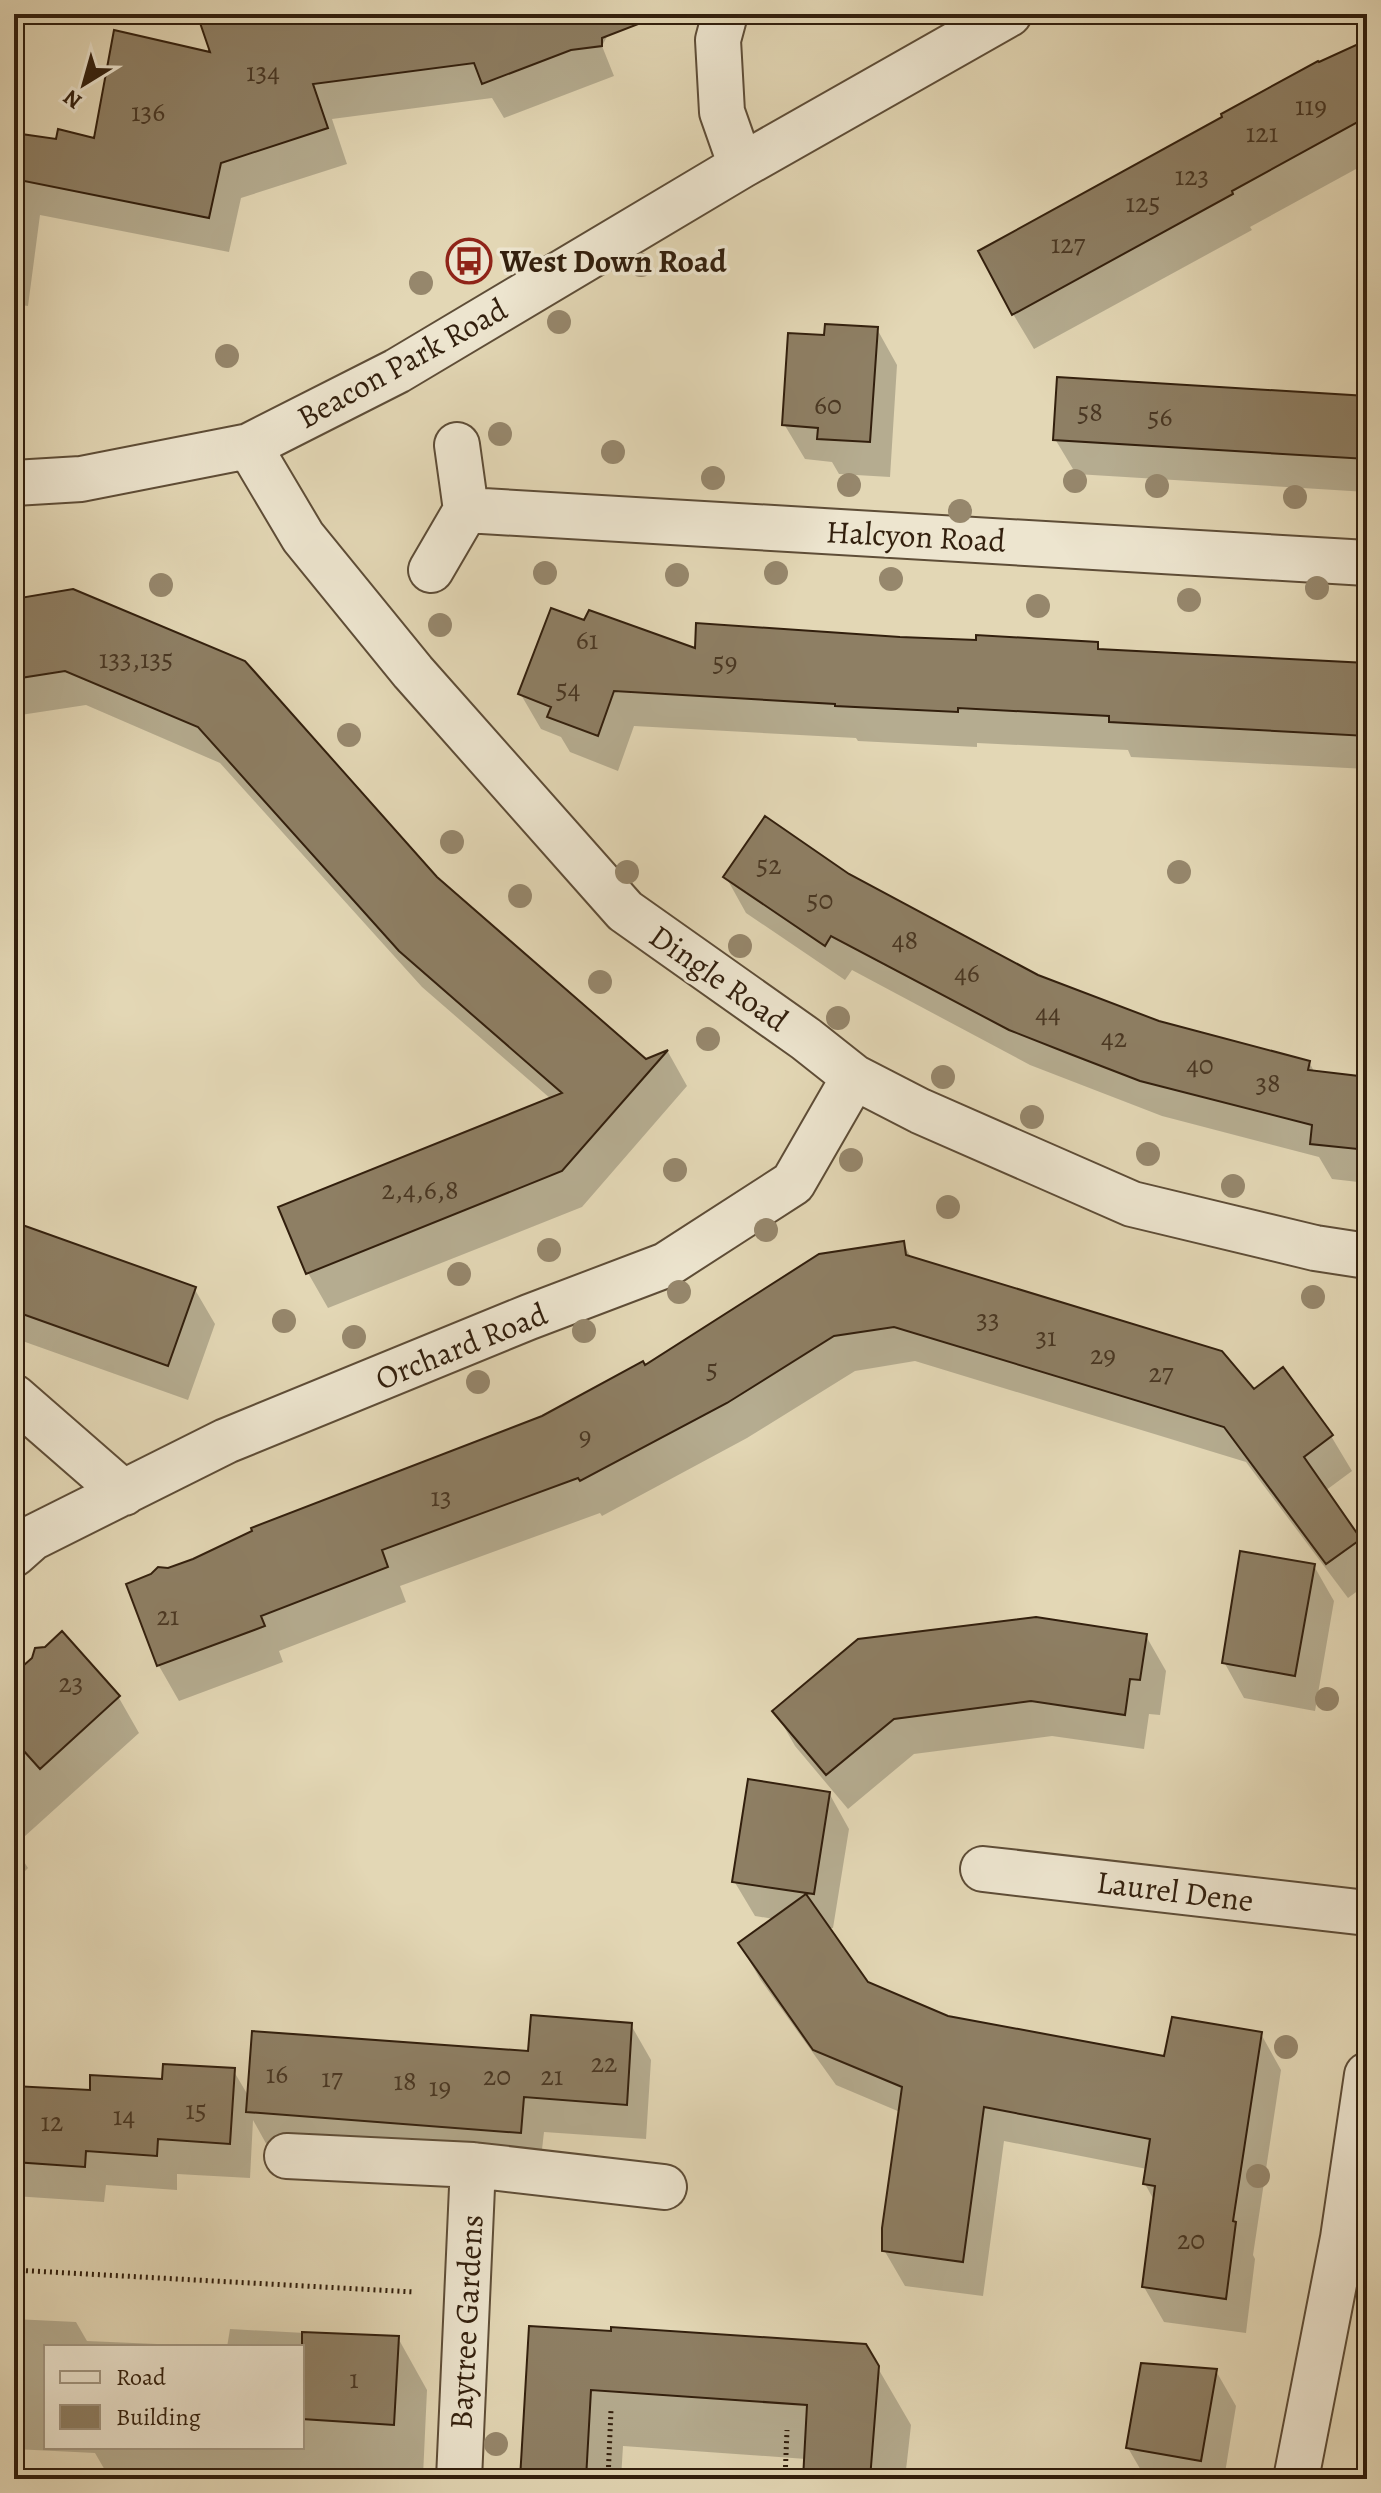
<svg xmlns="http://www.w3.org/2000/svg" width="1381" height="2493" font-family="Alegreya,serif">
  <style>
    .shadow { fill: #0003; fill-rule: evenodd }
    .building { fill: #8e7f64; stroke: #321f0d; stroke-width: 2 }
    .lines { fill: none; stroke-linecap: round; stroke-linejoin: round }
    .minor-casing { stroke: #5e4d37; stroke-width: 48 }
    .path { stroke: #321f0d; stroke-width: 5; stroke-dasharray: 2 4; stroke-linecap: butt }
    .minor { stroke: #ede5cf; stroke-width: 44 }
    .tree { fill: #96876c }
    .labels { text-anchor: middle; stroke-width: 7; stroke-linejoin: round; paint-order: stroke }
    .number-label { font-size: 28px; fill: #493723 }
    .poi-label { font-size: 32px; font-weight: bold; fill: #321f0d; stroke: #ede5cf; text-anchor: start }
    .street-label { font-size: 32px; fill: #321f0d; stroke: #ede5cf }
  </style>
  <rect width="100%" height="100%" fill="#e3d7b5"/>
  <filter id="stains"><feTurbulence type="fractalNoise" baseFrequency=".0025" numOctaves="4"/><feColorMatrix values="0 0 0 0 .2 0 0 0 0 .09 0 0 0 0 .02 0 0 0 .5 -.17"/></filter>
  <radialGradient id="worn" r=".72"><stop offset=".6" stop-color="#630" stop-opacity="0"/><stop offset="1" stop-color="#630" stop-opacity=".3"/></radialGradient>
  <path class="shadow" d="M199,14H619L602,46L614,76L504,118L492,98L332,119L347,164L241,198L229,252L40,215L28,306L14,304V136L57,141L96,140L213,54Z
    M1367,42V163L1250,227L1252,230L1034,349L1013,314Z
    M877,329L897,365L890,477L839,474L832,462L805,459L784,424L826,337Z
    M1367,398V492L1076,474L1055,439Z
    M14,601L436,879L646,1061L668,1052L687,1086L582,1207L328,1308L308,1273L551,1099L422,987L220,763L86,705L14,716Z
    M586,623L697,651L899,639L1097,644L1101,651L1367,665V769L1131,757L1128,750L977,743V747L858,741L856,738L634,726L618,771L570,752L561,737L541,729L520,693Z
    M848,876L1037,977L1159,1023L1309,1062L1315,1073L1367,1079V1183L1332,1179L1319,1157L1162,1116L1030,1065L852,970L845,980L746,913L726,877Z
    M14,1225L194,1288L215,1324L188,1400L14,1338Z
    M903,1243L912,1259L1254,1391L1282,1370L1331,1436L1352,1471L1325,1491L1367,1554V1584L1348,1598L1246,1462L915,1361L855,1371L747,1438L602,1516L600,1513L400,1586L406,1602L279,1651L283,1662L179,1701L159,1666L129,1585L543,1417Z
    M1314,1566L1334,1601L1315,1711L1244,1698L1224,1662Z
    M62,1633L119,1698L139,1733L14,1846L28,1868L14,1882V1677Z
    M1146,1636L1166,1671L1160,1715L1149,1714L1144,1749L1052,1736L914,1754L848,1809L795,1746L775,1711Z
    M829,1793L849,1829L833,1928H827L866,1984L948,2018L1166,2059L1261,2034L1281,2070L1253,2255L1255,2259L1246,2333L1164,2322L1144,2287L1155,2202L1145,2184L1147,2169L1004,2141L983,2296L905,2286L884,2250L900,2112L836,2085L760,1979L740,1944L774,1919L755,1916L734,1881Z
    M631,2025L651,2060L646,2139L544,2132L540,2167L268,2147L253,2120L250,2178L177,2174V2190L106,2185L104,2202L14,2196V2088L92,2092L233,2070L249,2097L530,2053Z
    M14,2319L76,2322L87,2341L227,2347L230,2329L398,2338L427,2390L423,2476H419L418,2479L222,2477V2479H119V2472H106L95,2453L14,2449ZM46,2347H302V2447H46Z
    M531,2329L865,2346L911,2425L905,2479H805L806,2459L623,2446L621,2479H522Z
    M1216,2371L1236,2406L1224,2479H1146L1128,2448Z"/>
  <path class="building" d="M197,14H653L654,18L602,38V46L571,50L482,84L474,63L313,84L328,128L221,163L209,218L14,179V133L56,139L58,129L94,138L114,30L210,52Z
    M1367,40V117L1232,191L1233,194L1012,315L978,251L1222,117L1221,114L1318,61L1319,62Z
    M825,324L878,327L870,442L817,439L818,428L782,425L788,333L824,335Z
    M1057,377L1367,396V459L1053,440Z
    M73,589L245,661L437,877L646,1059L668,1050L562,1171L306,1274L278,1207L562,1093L399,951L198,727L65,671L14,679V599Z
    M551,608L584,620L589,610L695,648L696,623L900,637L976,640V635L1098,642V649L1367,663V736L1109,722V716L958,708V712L835,706V704L614,691L598,736L547,717L551,707L518,694Z
    M765,816L849,874L1038,975L1159,1021L1310,1061L1308,1070L1367,1077V1150L1310,1144L1312,1125L1140,1081L1070,1054L1009,1030L831,936L825,946L723,877Z
    M14,1222L196,1287L168,1366L14,1311Z
    M904,1241L906,1255L1222,1351L1254,1389L1283,1367L1333,1435L1304,1457L1361,1539L1326,1564L1224,1427L894,1327L834,1336L727,1403L580,1481L578,1478L382,1550L388,1567L261,1616L265,1626L157,1666L126,1584L151,1574L158,1567L168,1568L193,1559L252,1531L251,1528L542,1416L643,1361L645,1365L819,1254Z
    M1240,1551L1315,1564L1295,1676L1222,1663Z
    M1036,1617L1147,1634L1140,1680L1130,1679L1125,1715L1031,1701L894,1719L826,1775L772,1711L858,1639Z
    M62,1631L120,1696L40,1769L14,1740V1674L32,1658L35,1648L45,1647Z
    M748,1779L830,1792L814,1894L732,1882Z
    M806,1894L868,1982L948,2016L1164,2056L1172,2017L1262,2032L1233,2221L1236,2222L1226,2299L1142,2287L1155,2186L1143,2184L1150,2139L984,2107L963,2262L882,2251V2228L902,2087L813,2050L738,1943Z
    M531,2015L632,2023L627,2105L524,2097L521,2133L246,2112L252,2031L528,2051Z
    M163,2064L235,2068L230,2144L158,2139L157,2156L86,2151L85,2167L14,2162V2086L90,2090V2075L162,2079Z
    M529,2326L611,2331V2327L866,2344L879,2366L870,2479H803L807,2405L591,2390L586,2479H520Z
    M302,2332L399,2336L394,2425L302,2419Z
    M1141,2363L1217,2369L1201,2461L1126,2448Z"/>
  <g class="lines">
    <g class="minor-casing">
      <path id="minor" d="M725,14L718,40L722,112L741,166
        M249,446L303,537L413,672L625,911L806,1039L854,1077L920,1111L1132,1204L1315,1248L1367,1256
        M14,483L81,479L249,446L397,371L741,166L1009,14
        M466,510L1367,563
        M431,570L466,510L457,445
        M14,1397L124,1493
        M14,1554L32,1538L226,1441L529,1317L666,1265L793,1183L854,1077
        M983,1869L1367,1913
        M287,2156L473,2165L664,2187
        M459,2479L473,2165
        M1296,2479L1343,2238L1367,2075"/>
    </g>
    <path class="path" d="M14,2270L414,2292
      M21,2470L119,2479
      M608,2479L611,2410
      M785,2479L787,2430
      M1057,2479V2476"/>
    <use href="#minor" class="minor"/>
  </g>
  <g class="tree">
    <circle cx="641" cy="265" r="12"/>
    <circle cx="421" cy="283" r="12"/>
    <circle cx="559" cy="322" r="12"/>
    <circle cx="227" cy="356" r="12"/>
    <circle cx="500" cy="434" r="12"/>
    <circle cx="613" cy="452" r="12"/>
    <circle cx="713" cy="478" r="12"/>
    <circle cx="1075" cy="481" r="12"/>
    <circle cx="849" cy="485" r="12"/>
    <circle cx="1157" cy="486" r="12"/>
    <circle cx="1295" cy="497" r="12"/>
    <circle cx="960" cy="511" r="12"/>
    <circle cx="545" cy="573" r="12"/>
    <circle cx="776" cy="573" r="12"/>
    <circle cx="677" cy="575" r="12"/>
    <circle cx="891" cy="579" r="12"/>
    <circle cx="161" cy="585" r="12"/>
    <circle cx="1317" cy="588" r="12"/>
    <circle cx="1189" cy="600" r="12"/>
    <circle cx="1038" cy="606" r="12"/>
    <circle cx="440" cy="625" r="12"/>
    <circle cx="349" cy="735" r="12"/>
    <circle cx="452" cy="842" r="12"/>
    <circle cx="627" cy="872" r="12"/>
    <circle cx="1179" cy="872" r="12"/>
    <circle cx="520" cy="896" r="12"/>
    <circle cx="740" cy="946" r="12"/>
    <circle cx="600" cy="982" r="12"/>
    <circle cx="838" cy="1018" r="12"/>
    <circle cx="708" cy="1039" r="12"/>
    <circle cx="943" cy="1077" r="12"/>
    <circle cx="1032" cy="1117" r="12"/>
    <circle cx="1148" cy="1154" r="12"/>
    <circle cx="851" cy="1160" r="12"/>
    <circle cx="675" cy="1170" r="12"/>
    <circle cx="1233" cy="1186" r="12"/>
    <circle cx="948" cy="1207" r="12"/>
    <circle cx="766" cy="1230" r="12"/>
    <circle cx="549" cy="1250" r="12"/>
    <circle cx="459" cy="1274" r="12"/>
    <circle cx="679" cy="1292" r="12"/>
    <circle cx="1313" cy="1297" r="12"/>
    <circle cx="284" cy="1321" r="12"/>
    <circle cx="584" cy="1331" r="12"/>
    <circle cx="354" cy="1337" r="12"/>
    <circle cx="478" cy="1382" r="12"/>
    <circle cx="1327" cy="1699" r="12"/>
    <circle cx="1286" cy="2047" r="12"/>
    <circle cx="1258" cy="2176" r="12"/>
    <circle cx="496" cy="2444" r="12"/>
  </g>
  <defs>
    <g id="bus-ring" transform="scale(2.3)"><circle r="9.5" fill="#ede5cf" stroke="#8f2418" stroke-width="1.5"/><path d="M-5-6H5V4H4V6H2V4H-2V6H-4V4H-5ZM-3.5-4V0h7V-4ZM-3.5 1.2v1.5H-2V1.2ZM2 1.2v1.5H3.5V1.2Z" fill="#8f2418"/></g>
  </defs>
  <g fill-rule="evenodd">
    <use href="#bus-ring" x="469" y="261"/>
  </g>
  <g class="labels">
    <g class="number-label">
      <text x="263" y="81">134</text>
      <text x="1311" y="115">119</text>
      <text x="148" y="121">136</text>
      <text x="1262" y="142">121</text>
      <text x="1192" y="185">123</text>
      <text x="1143" y="212">125</text>
      <text x="1068" y="253">127</text>
      <text x="828" y="414">60</text>
      <text x="1090" y="421">58</text>
      <text x="1160" y="426">56</text>
      <text x="587" y="649">61</text>
      <text x="136" y="668">133,135</text>
      <text x="725" y="671">59</text>
      <text x="568" y="698">54</text>
      <text x="769" y="874">52</text>
      <text x="820" y="909">50</text>
      <text x="905" y="949">48</text>
      <text x="967" y="982">46</text>
      <text x="1048" y="1022">44</text>
      <text x="1114" y="1047">42</text>
      <text x="1200" y="1074">40</text>
      <text x="1268" y="1092">38</text>
      <text x="420" y="1199">2,4,6,8</text>
      <text x="988" y="1328">33</text>
      <text x="1046" y="1346">31</text>
      <text x="1103" y="1364">29</text>
      <text x="712" y="1378">5</text>
      <text x="1161" y="1382">27</text>
      <text x="585" y="1445">9</text>
      <text x="441" y="1506">13</text>
      <text x="168" y="1625">21</text>
      <text x="71" y="1692">23</text>
      <text x="604" y="2072">22</text>
      <text x="277" y="2083">16</text>
      <text x="497" y="2085">20</text>
      <text x="552" y="2085">21</text>
      <text x="332" y="2087">17</text>
      <text x="405" y="2090">18</text>
      <text x="440" y="2096">19</text>
      <text x="196" y="2119">15</text>
      <text x="124" y="2125">14</text>
      <text x="52" y="2131">12</text>
      <text x="1191" y="2249">20</text>
      <text x="354" y="2388">1</text>
    </g>
    <g class="poi-label">
      <text x="500" y="272">West Down Road</text>
    </g>
    <g class="street-label">
      <text transform="translate(402 363) rotate(-29)" y="11">Beacon Park Road</text>
      <text transform="translate(916 536) rotate(3)" y="11">Halcyon Road</text>
      <text transform="translate(719 978) rotate(35)" y="11">Dingle Road</text>
      <text transform="translate(461 1346) rotate(-22)" y="11">Orchard Road</text>
      <text transform="translate(1175 1891) rotate(7)" y="11">Laurel Dene</text>
      <text transform="translate(466 2322) rotate(-87)" y="11">Baytree Gardens</text>
    </g>
  </g>
  <rect width="1381" height="2493" fill="none" stroke="#e3d7b5" stroke-width="48"/>
  <rect x="16" y="16" width="1349" height="2461" fill="none" stroke="#321f0d" stroke-width="4"/>
  <rect x="24" y="24" width="1333" height="2445" fill="none" stroke="#321f0d" stroke-width="2"/>
  <rect x="44" y="2345" width="260" height="104" fill="#ede5cf" stroke="#a29681" stroke-width="2"/>
  <rect x="60" y="2371" width="40" height="12" fill="#ede5cf" stroke="#a29681" stroke-width="2"/>
  <text x="116" y="2385" font-size="24" fill="#321f0d">Road</text>
  <rect x="60" y="2405" width="40" height="24" fill="#8e7f64" stroke="#a29681" stroke-width="2"/>
  <text x="116" y="2425" font-size="24" fill="#321f0d">Building</text>
  <g transform="translate(84 84) rotate(217)" stroke="#ede5cf" stroke-width="6" paint-order="stroke">
  <path d="M0-6L14 30L0 20L-14 30Z" fill="#321f0d"/>
  <text y="-12" font-size="22" font-weight="bold" text-anchor="middle" fill="#321f0d">N</text>
  </g>
  <rect width="100%" height="100%" filter="url(#stains)"/>
  <rect width="100%" height="100%" fill="url(#worn)"/>
</svg>
